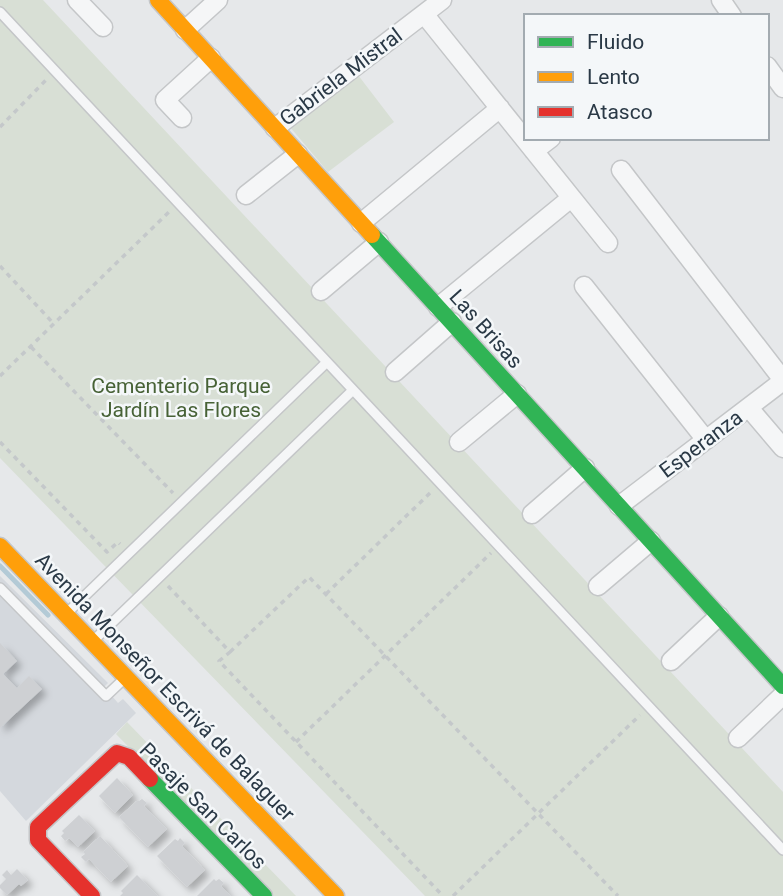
<svg xmlns="http://www.w3.org/2000/svg" width="783" height="896" font-family="Roboto,sans-serif">
  <style>
    .built { fill: #d4d8dd }
    .green { fill: #d8dfd5 }
    .lines { fill: none; stroke-linecap: round; stroke-linejoin: round }
    .stream { stroke: #b3cad6; stroke-width: 5 }
    .building { fill: #ced0d3; filter: url(#shadow) }
    .lane-casing { stroke: #c4c6c8; stroke-width: 12 }
    .street-casing { stroke: #c4c6c8; stroke-width: 21 }
    .fast-casing { stroke: #c4c6c8; stroke-width: 19 }
    .slow-casing { stroke: #c4c6c8; stroke-width: 19 }
    .jam-casing { stroke: #c4c6c8; stroke-width: 19 }
    .path { stroke: #c4c8ca; stroke-width: 3.5; stroke-dasharray: 5 5; stroke-linecap: butt }
    .lane { stroke: #f5f6f7; stroke-width: 9 }
    .street { stroke: #f5f6f7; stroke-width: 18 }
    .fast { stroke: #30b455; stroke-width: 16 }
    .slow { stroke: #ff9f0a; stroke-width: 16 }
    .jam { stroke: #e5322d; stroke-width: 16 }
    .labels { text-anchor: middle; stroke-width: 5; stroke-linejoin: round; paint-order: stroke }
    .street-label { font-size: 21px; fill: #2a3946; stroke: #f4f7f9 }
    .park-label { font-size: 21px; fill: #476236; stroke: #f4f7f9 }
  </style>
  <defs>
    <filter id="shadow"><feDropShadow dx="5" dy="5" stdDeviation="3.5" flood-color="#0004"/></filter>
  </defs>
  <rect width="100%" height="100%" fill="#e6e8ea"/>
  <path class="built" d="M0,576L108,683L104,687L118,703L123,699L136,713L26,821L0,791Z"/>
  <path class="green" d="M0,0H43L783,792V896H425L0,458Z
    M358,75L394,122L328,172L290,127Z
    M127,722L296,896H274L116,734Z"/>
  <g class="lines">
    <path class="stream" d="M0,566L48,615"/>
  </g>
  <path class="building" d="M0,643L17,661L3,674L17,688L29,676L42,689L0,728Z
    M117,778L133,795L115,813L99,796Z
    M142,799L147,803L144,806L167,829L148,847L119,817L138,800L139,801Z
    M79,815L95,831L78,847L69,838L65,841L61,836L64,833L62,831Z
    M100,836L128,866L111,882L89,859L86,862L81,857L85,854L83,852Z
    M180,838L185,843L182,846L205,870L187,887L157,856L175,839L178,841Z
    M17,869L28,880L21,886L19,884L7,895L0,888V885L6,879L2,875L7,870L11,875Z
    M137,875L158,896H120L123,893L121,891Z
    M214,879L216,881L219,879L224,883L221,886L231,896H197Z"/>
  <g class="lines">
    <g class="lane-casing">
      <path id="lane" d="M0,12L783,850
        M0,588L106,696L125,678
        M66,614L327,362
        M92,642L353,390"/>
    </g>
    <g class="street-casing">
      <path id="street" d="M77,0L103,27
        M721,0L732,16
        M424,14L608,243
        M185,30L218,0
        M767,66L783,88
        M182,118L165,100L211,58
        M275,128L442,0
        M534,151L551,138
        M621,170L783,380
        M246,195L298,154
        M361,223L500,108
        M584,286L706,440
        M321,291L379,242
        M438,307L571,198
        M395,372L452,322
        M749,408L783,448
        M459,442L517,394
        M619,506L783,381
        M532,514L585,468
        M598,586L651,541
        M671,661L719,616
        M738,738L783,695"/>
    </g>
    <g class="fast-casing">
      <path id="fast" d="M372,235L783,686
        M150,779L264,896"/>
    </g>
    <g class="slow-casing">
      <path id="slow" d="M158,0L372,235
        M0,546L336,896"/>
    </g>
    <g class="jam-casing">
      <path id="jam" d="M92,896L38,840V827L117,753L129,757L150,779"/>
    </g>
    <path class="path" d="M0,127L46,80
      M0,266L54,324
      M31,347L173,493
      M0,376L169,212
      M0,442L107,552L118,542L120,544
      M168,586L230,652L219,661L443,896
      M326,594L432,491
      M230,652L309,577L618,896
      M296,742L491,553
      M453,896L640,715"/>
    <use href="#lane" class="lane"/>
    <use href="#street" class="street"/>
    <use href="#fast" class="fast"/>
    <use href="#slow" class="slow"/>
    <use href="#jam" class="jam"/>
  </g>
  <g class="labels">
    <g class="street-label">
      <text transform="translate(341 77) rotate(-37)" y="7">Gabriela Mistral</text>
      <text transform="translate(486 329) rotate(48)" y="7">Las Brisas</text>
      <text transform="translate(701 444) rotate(-37)" y="7">Esperanza</text>
      <text transform="translate(165 687) rotate(46)" y="7">Avenida Monseñor Escrivá de Balaguer</text>
      <text transform="translate(203 806) rotate(45)" y="7">Pasaje San Carlos</text>
    </g>
    <g class="park-label">
      <text x="181" y="393">Cementerio Parque<tspan x="181" dy="24">Jardín Las Flores</tspan></text>
    </g>
  </g>
  <rect x="524" y="14" width="245" height="126" fill="#f4f7f9" stroke="#a3abb1" stroke-width="2"/>
  <rect x="538" y="37" width="35" height="10" fill="#30b455" stroke="#a3abb1" stroke-width="2"/>
  <text x="587" y="49" font-size="21" fill="#2a3946">Fluido</text>
  <rect x="538" y="72" width="35" height="10" fill="#ff9f0a" stroke="#a3abb1" stroke-width="2"/>
  <text x="587" y="84" font-size="21" fill="#2a3946">Lento</text>
  <rect x="538" y="107" width="35" height="10" fill="#e5322d" stroke="#a3abb1" stroke-width="2"/>
  <text x="587" y="119" font-size="21" fill="#2a3946">Atasco</text>
</svg>
